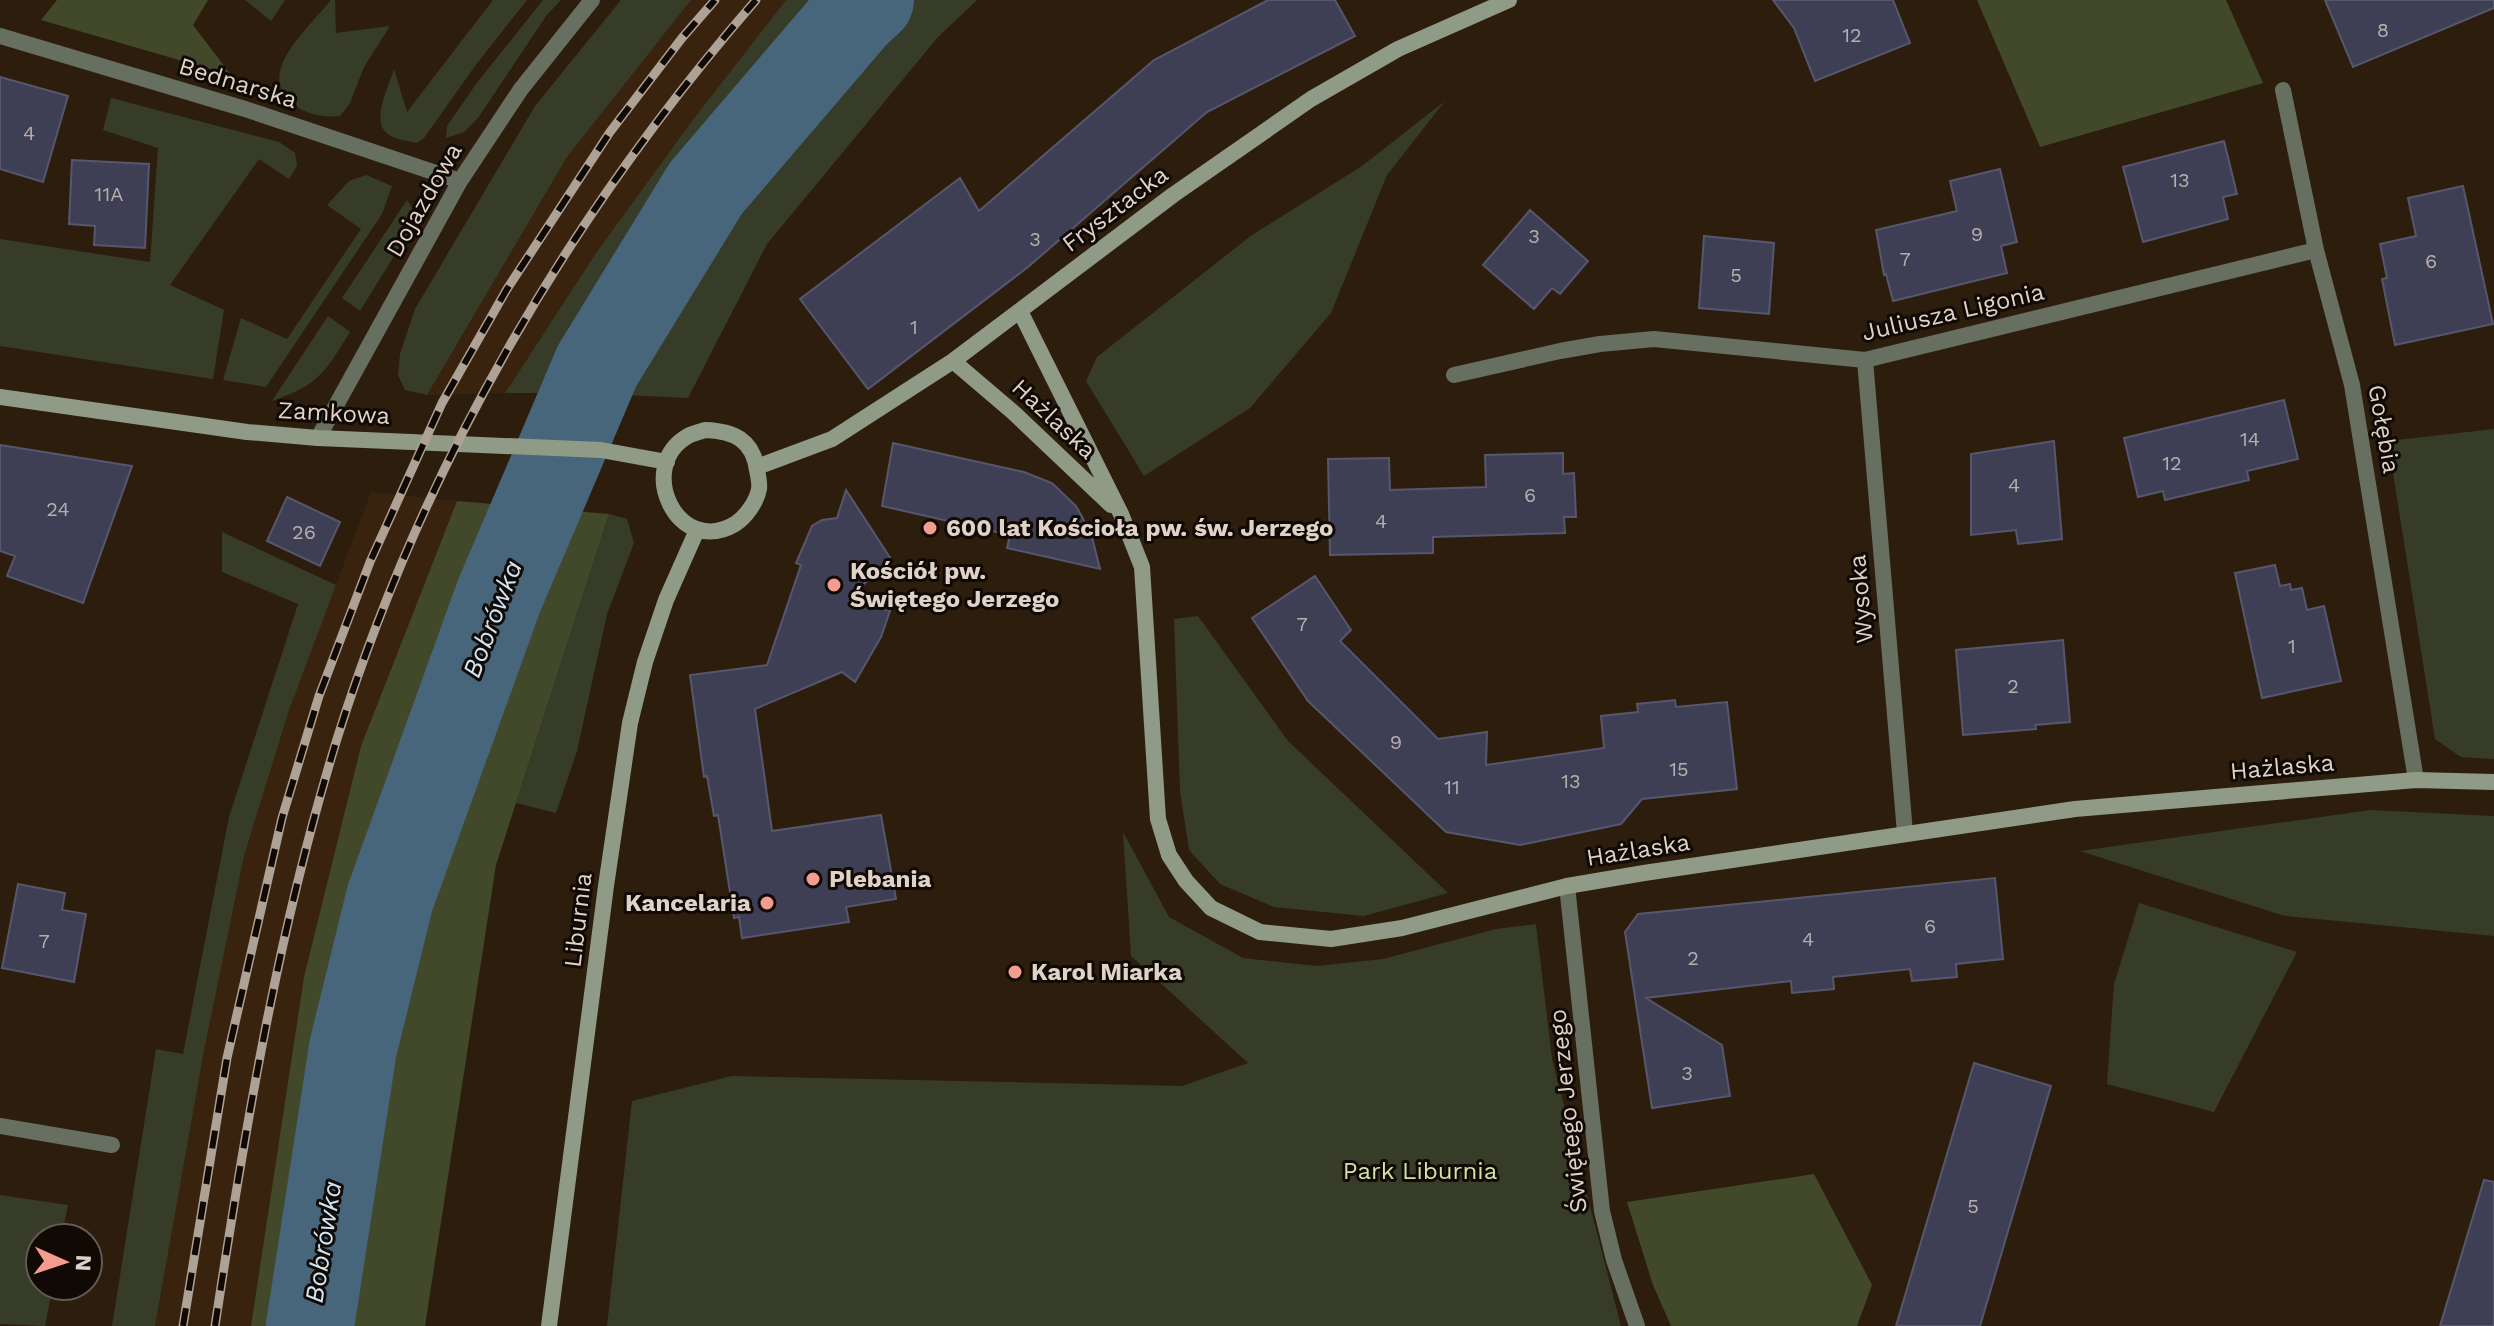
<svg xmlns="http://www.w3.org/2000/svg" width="2494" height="1326" font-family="'Work Sans',sans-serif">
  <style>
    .built { fill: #39230e }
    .green { fill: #373c28 }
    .forest { fill: #41492a }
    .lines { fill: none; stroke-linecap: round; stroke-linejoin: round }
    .river { stroke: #47657b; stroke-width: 88 }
    .building { fill: #3e3e54; stroke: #56566d; stroke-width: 2 }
    .street { stroke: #676f61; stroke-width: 16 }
    .secondary { stroke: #8f9b86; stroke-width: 16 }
    .rail-casing { stroke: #aea195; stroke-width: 9 }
    .rail { stroke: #100904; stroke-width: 6; stroke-dasharray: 18; stroke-linecap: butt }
    .poi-dot { fill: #f59c91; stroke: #100904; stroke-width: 3 }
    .labels { text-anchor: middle; stroke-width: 6; stroke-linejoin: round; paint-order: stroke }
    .number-label { font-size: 20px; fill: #b7aeac }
    .street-label { font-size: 24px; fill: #dfd3c9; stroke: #100904 }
    .poi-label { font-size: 24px; font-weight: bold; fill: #dfd3c9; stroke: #100904; text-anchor: start }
    .park-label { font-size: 24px; fill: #d0e2a6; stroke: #100904 }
    .water-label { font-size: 26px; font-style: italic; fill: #d0e5f6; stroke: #100904 }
  </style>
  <rect width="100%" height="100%" fill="#2d1d0d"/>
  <path class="built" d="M691,0H786L692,121L596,253L505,393L427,395L567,157Z
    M371,492L457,501L361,746L304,977L251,1326H155L204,1051L244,856L289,709Z"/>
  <path class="green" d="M245,0H285L271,21Z
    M331,0H335L336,33L390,26L364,67L350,103L340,116C307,120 265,99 284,60C293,41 317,17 331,0Z
    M493,0H527L475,66L424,138L417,143C409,141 398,140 391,136C368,125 389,86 394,69L407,112Z
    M543,0H561L546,16L478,118L464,132L446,138L447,126L476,84Z
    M621,0H691L567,157L427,395L405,390L398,375L400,354L415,309L535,106Z
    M786,0H839L790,50L666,212L563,393H505L596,253L692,121Z
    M910,0H977L938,37L767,244L688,398L606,394L712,208Z
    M111,98L279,142L295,153L297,166L289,179L259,159L170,285L224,310L213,379L0,346V239L150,262L158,148L103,130Z
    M1445,101L1387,175L1331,313L1250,408L1144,476L1086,381L1097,357L1252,235L1362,166Z
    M366,175L392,186L382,214L266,387L223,380L241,318L287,339L361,229L327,205L349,181Z
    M407,200L416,214L410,230L360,311L342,298Z
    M328,316L350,332C325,372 319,385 272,401Z
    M2494,429V759L2461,757L2435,739L2388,441Z
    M609,514L627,519L634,543L607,614L577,751L556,813L516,803Z
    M222,532L336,585L289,710L244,856L204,1051L155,1326H112L156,1049L183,1054L229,817L298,604L222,572Z
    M1198,616L1288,741L1448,893L1364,916L1274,907L1220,884L1189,850L1180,791L1174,619Z
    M2370,810L2494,816V936L2285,916L2080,851Z
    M1123,832L1169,917L1243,958L1317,966L1383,959L1496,929L1536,924L1552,1059L1621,1326H607L632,1101L732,1076L1182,1086L1248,1063L1131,956Z
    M2139,903L2297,952L2214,1112L2107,1084L2114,984Z
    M0,1195L68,1205L61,1238H40V1286H53L45,1326L0,1324Z"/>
  <path class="forest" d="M57,0H208L193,25L231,75L41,20Z
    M1977,0H2226L2263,83L2040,147Z
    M457,501L609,514L496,865L425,1326H251L304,977L361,746Z
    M1814,1174L1872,1285L1857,1326H1671L1653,1285L1627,1202Z"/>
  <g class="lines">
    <path class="river" d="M310,1326L353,1048L390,898L499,596L597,366L706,188L854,15L870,0"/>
  </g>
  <path class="building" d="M1268,0H1335L1355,36L1207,112L1028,267L868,389L800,299L960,178L979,211L1154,60Z
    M1773,0H1893L1910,43L1815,81L1794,28Z
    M2325,0H2494V8L2353,67Z
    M0,77L68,96L43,182L0,169Z
    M2224,141L2237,194L2223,197L2228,219L2143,242L2123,167Z
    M72,160L149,164L145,248L94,245L95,226L69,224Z
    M2000,169L2017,242L2001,246L2007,273L1893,301L1886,274L1884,275L1876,230L1957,211L1950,181Z
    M2463,186L2493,324L2395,345L2382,279L2387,278L2380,244L2416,236L2408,198Z
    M1530,210L1588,261L1560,294L1552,288L1534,309L1483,265Z
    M1704,236L1774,243L1769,314L1699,308Z
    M2284,400L2298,459L2247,471L2249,480L2165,500L2163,491L2138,497L2124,438Z
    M2054,441L2062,539L2018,544L2016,530L1971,535V454Z
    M893,443L1024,472L1052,483L1076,506L1091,533L1100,569L1007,548L1010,535L882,506Z
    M0,445L132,466L83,603L7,576L15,556L0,551Z
    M1563,453V474L1574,473L1576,517H1564L1565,533L1433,537V553L1330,555L1328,459L1389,458L1390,490L1486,487L1485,455Z
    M846,490L891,559L849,598L890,611L881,637L855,682L842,672L755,709L772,831L881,815L896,899L846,907L849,922L742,938L739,917L734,918L718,815L714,816L707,776L704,777L690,675L767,665L801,565L796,563L812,526L822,520L837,518Z
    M287,497L340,522L320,566L267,541Z
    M2275,565L2280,586L2290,584L2291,590L2302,588L2307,610L2324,606L2341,681L2262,698L2235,573Z
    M1315,576L1351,630L1340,641L1438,739L1487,732L1486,765L1604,748L1601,716L1638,712L1637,704L1675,700L1676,707L1727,702L1737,789L1642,799L1621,824L1520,845L1446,832L1308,701L1252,618Z
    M2063,640L2070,722L2035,725L2036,729L1963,735L1956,650Z
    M1995,878L2003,959L1956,964L1957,977L1912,981L1910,969L1833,977L1834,989L1792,993L1791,981L1646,998L1722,1045L1730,1096L1652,1108L1625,932L1638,914Z
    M18,884L65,893L62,910L86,914L74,982L2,968Z
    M1974,1063L2051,1086L1980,1326H1896Z
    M2484,1180L2494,1182V1326H2440Z"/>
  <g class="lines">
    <path class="street" d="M0,36L245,109L460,181
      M2283,90L2316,250L2352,385L2416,780
      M1865,360L1905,833
      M1454,375L1560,351L1600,344L1654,339L1865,360L2316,250
      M318,438L460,181L521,89L592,0
      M1567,886L1602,1211L1614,1260L1637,1326
      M0,1126L112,1145"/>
    <path class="secondary" d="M1020,311L1121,514L1142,567L1158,819L1169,855L1186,881L1211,908L1260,932L1331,939L1402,928L1567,886L1644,873L2075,809L2416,780L2494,782
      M953,361L1014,413L1111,505
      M0,397L247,432L318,438L601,450L667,462
      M705,430C734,431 753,440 757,470C758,475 760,484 759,489C757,501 746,517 735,524C677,558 635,466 688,436C693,433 700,432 705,430Z
      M757,467L832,439L953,361L1173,195L1311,99L1398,49L1509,0
      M549,1326L606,886L630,723L645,662L666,600L697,530"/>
    <g class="rail-casing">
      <path id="rail" d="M183,1326L227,1058L282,818L319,696L370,562L442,403L507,289L610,132L682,38L715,0
        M215,1326C245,1129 278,930 337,739C422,467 569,215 756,0"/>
    </g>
    <use href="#rail" class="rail"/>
  </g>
  <g class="poi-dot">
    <circle cx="930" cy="528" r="8"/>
    <circle cx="834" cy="585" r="8"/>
    <circle cx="813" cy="879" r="8"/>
    <circle cx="767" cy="903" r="8"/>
    <circle cx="1015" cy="972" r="8"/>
  </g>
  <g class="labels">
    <g class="number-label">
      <text x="2383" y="37">8</text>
      <text x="1852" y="42">12</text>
      <text x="29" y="140">4</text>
      <text x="2180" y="187">13</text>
      <text x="109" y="201">11A</text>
      <text x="1977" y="241">9</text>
      <text x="1534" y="243">3</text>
      <text x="1035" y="246">3</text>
      <text x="1905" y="266">7</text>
      <text x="2431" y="268">6</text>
      <text x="1736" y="282">5</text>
      <text x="914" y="334">1</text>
      <text x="2250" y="446">14</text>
      <text x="2172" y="470">12</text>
      <text x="2014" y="492">4</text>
      <text x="1530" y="502">6</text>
      <text x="58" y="516">24</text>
      <text x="1381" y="528">4</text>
      <text x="304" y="539">26</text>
      <text x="1302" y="631">7</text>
      <text x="2292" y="653">1</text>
      <text x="2013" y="693">2</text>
      <text x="1396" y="749">9</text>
      <text x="1679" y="776">15</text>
      <text x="1571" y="788">13</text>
      <text x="1452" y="794">11</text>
      <text x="1930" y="933">6</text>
      <text x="1808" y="946">4</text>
      <text x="44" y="948">7</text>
      <text x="1693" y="965">2</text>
      <text x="1687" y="1080">3</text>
      <text x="1973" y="1213">5</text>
    </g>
    <g class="street-label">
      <text transform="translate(238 83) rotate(17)" y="8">Bednarska</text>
      <text transform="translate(424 200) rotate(-60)" y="8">Dojazdowa</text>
      <text transform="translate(1115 209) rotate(-37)" y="8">Frysztacka</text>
      <text transform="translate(1953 312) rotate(-13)" y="8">Juliusza Ligonia</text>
      <text transform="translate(334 413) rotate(3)" y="8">Zamkowa</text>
      <text transform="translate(1054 419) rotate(43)" y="8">Hażlaska</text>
      <text transform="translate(2384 429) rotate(80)" y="8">Gołębia</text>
      <text transform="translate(1861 599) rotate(-95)" y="8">Wysoka</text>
      <text transform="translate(2282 767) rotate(-5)" y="8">Hażlaska</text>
      <text transform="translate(1638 850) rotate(-9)" y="8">Hażlaska</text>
      <text transform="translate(578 920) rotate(-83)" y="8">Liburnia</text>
      <text transform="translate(1568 1111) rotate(-96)" y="8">Świętego Jerzego</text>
    </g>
    <g class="poi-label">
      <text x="946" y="536">600 lat Kościoła pw. św. Jerzego</text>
      <text x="850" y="579">Kościół pw.<tspan x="850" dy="28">Świętego Jerzego</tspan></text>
      <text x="829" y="887">Plebania</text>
      <text x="751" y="911" text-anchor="end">Kancelaria</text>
      <text x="1031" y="980">Karol Miarka</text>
    </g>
    <g class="park-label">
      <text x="1420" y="1179">Park Liburnia</text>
    </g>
    <g class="water-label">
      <text transform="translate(492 619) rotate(-69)" y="9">Bobrówka</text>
      <text transform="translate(323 1242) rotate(-81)" y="9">Bobrówka</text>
    </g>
  </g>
  <g transform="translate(64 1262) rotate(93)"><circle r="38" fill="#100904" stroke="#635a53" stroke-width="2"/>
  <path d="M0-6L14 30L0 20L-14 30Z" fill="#f59c91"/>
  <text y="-12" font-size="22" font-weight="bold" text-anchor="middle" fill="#dfd3c9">N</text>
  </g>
</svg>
